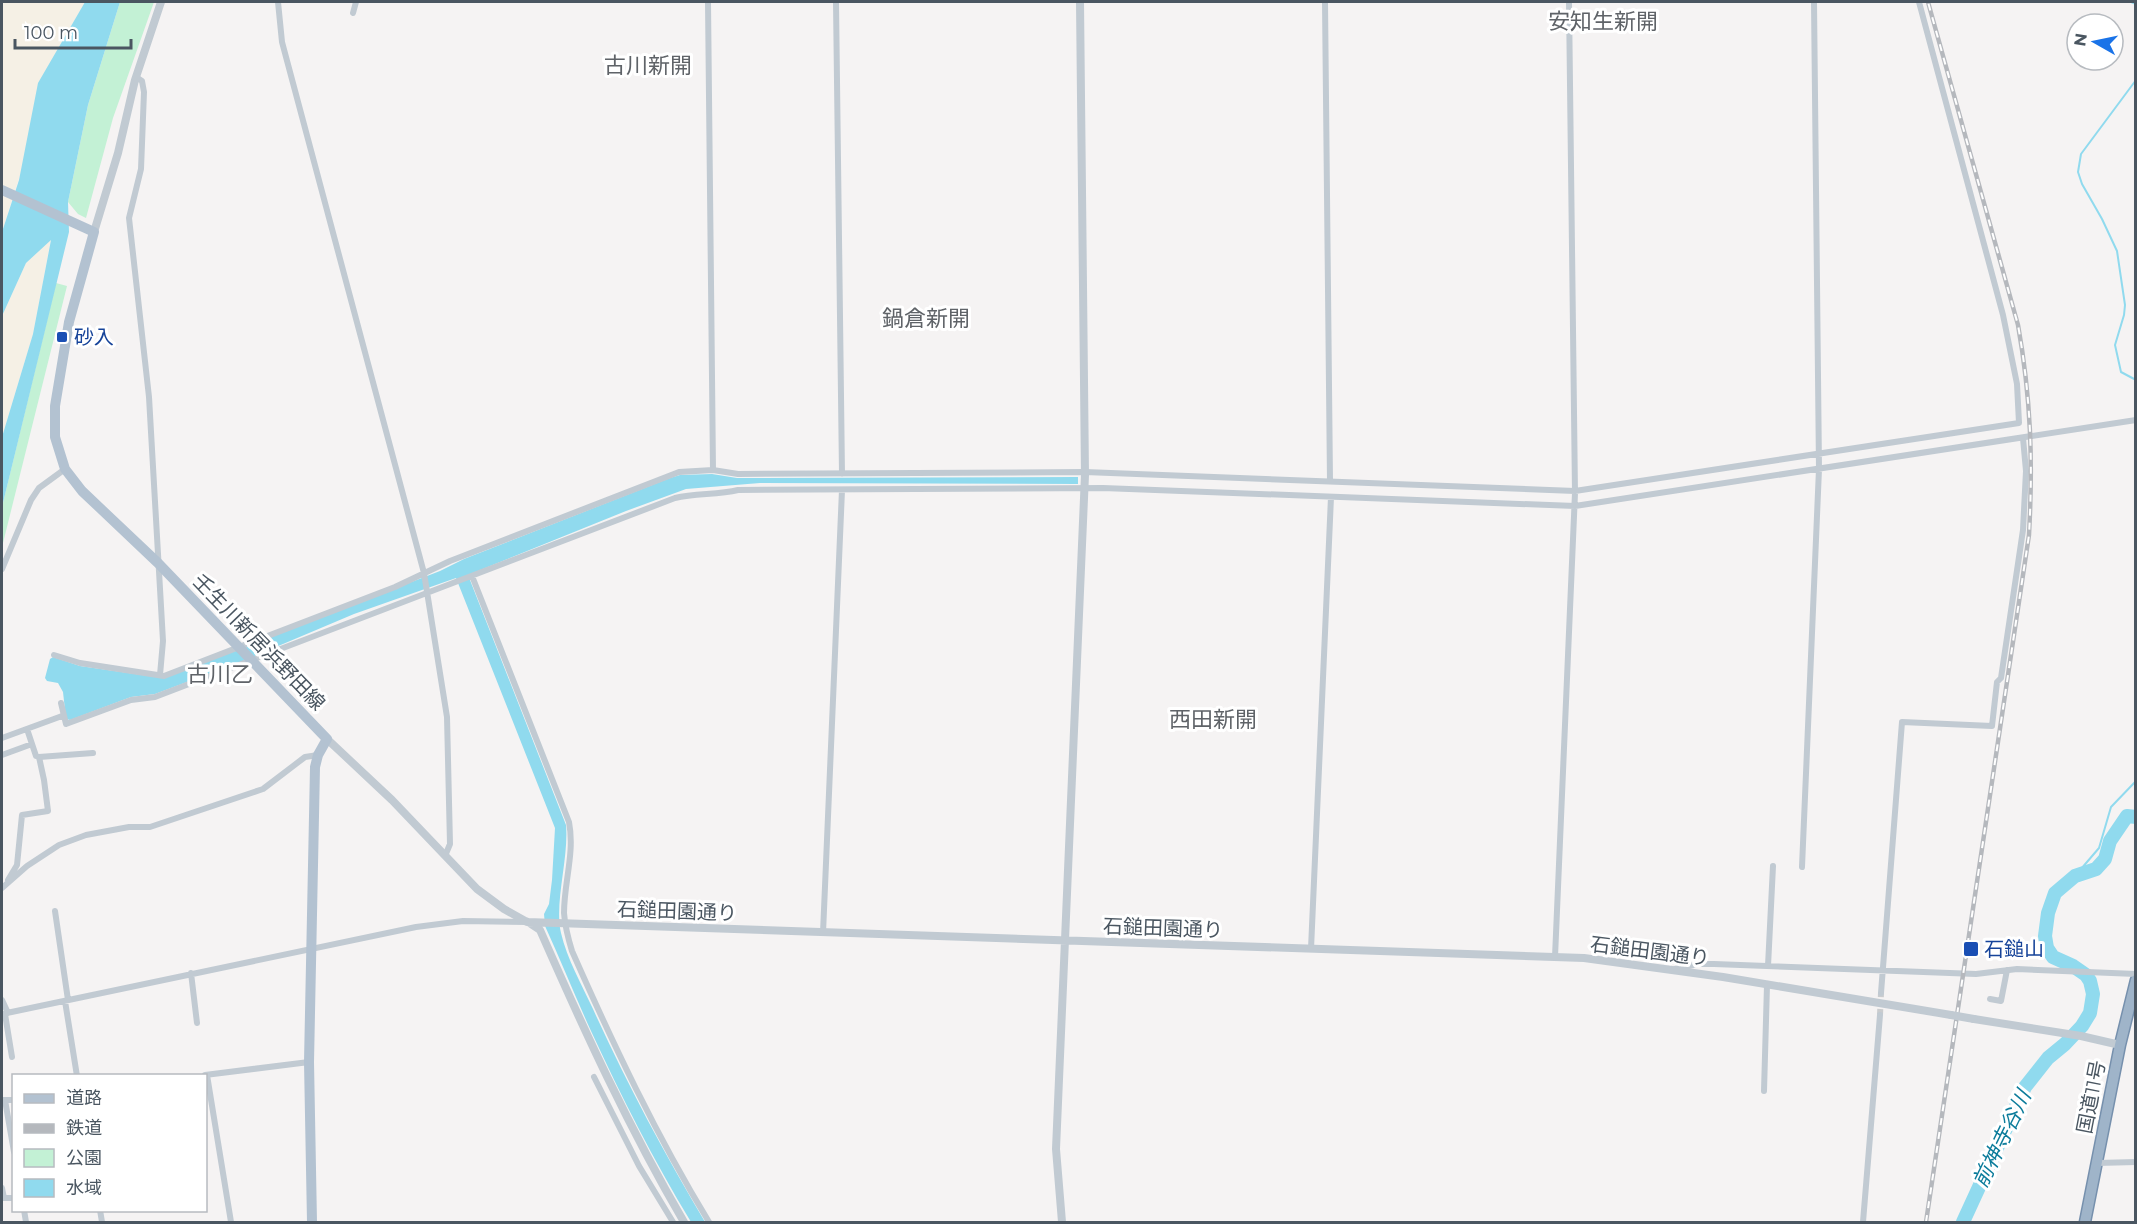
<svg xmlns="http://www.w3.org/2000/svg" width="2137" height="1224" font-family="Montserrat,'Noto Sans JP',sans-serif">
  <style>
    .green { fill: #c3f1d5 }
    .sand { fill: #f5f0e5 }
    .water { fill: #90daee }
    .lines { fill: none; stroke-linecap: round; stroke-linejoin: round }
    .stream { stroke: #90daee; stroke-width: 2 }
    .river { stroke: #90daee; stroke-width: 14 }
    .minor-tunnel { stroke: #caccce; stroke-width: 6; stroke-dasharray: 6 3; stroke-linecap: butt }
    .trunk-casing { stroke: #7690ad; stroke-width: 13 }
    .minor { stroke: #c1cad2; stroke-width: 6 }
    .tertiary { stroke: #c1cad2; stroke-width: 8 }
    .primary { stroke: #b3c2d1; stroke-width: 10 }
    .trunk { stroke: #9fb4c9; stroke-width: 10 }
    .rail-casing { stroke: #b5b8bd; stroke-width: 4.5 }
    .rail { stroke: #fff; stroke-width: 2; stroke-dasharray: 7; stroke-linecap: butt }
    .tertiary-bridge { stroke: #c1cad2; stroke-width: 8 }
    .transit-dot { fill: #1a4fb4; stroke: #fff; stroke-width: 2 }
    .labels { text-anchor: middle; stroke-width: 6; stroke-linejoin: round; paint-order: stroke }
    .transit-label { font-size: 20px; fill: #164399; stroke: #fff; text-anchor: start }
    .street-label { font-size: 20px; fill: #4a5661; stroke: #fff }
    .water-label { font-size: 21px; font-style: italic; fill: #0c7c9b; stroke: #fff }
    .quarter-label { font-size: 22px; fill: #5f6368; stroke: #fff }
  </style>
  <rect width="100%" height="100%" fill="#f5f3f3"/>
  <path class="green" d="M120,2H154L113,118L86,218L78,214L68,202L88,105Z
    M56,283L67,286L2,547V507Z"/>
  <path class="sand" d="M2,2H85L62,42L2,232Z
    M51,239L33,334L2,437V316L26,263Z"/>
  <path class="water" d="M85,2H120L88,105L68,202L69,232L2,507V437L33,334L51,240L26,263L2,316V232L19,180L38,83Z
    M712,474L737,478L1078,477V484L760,483L686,489L626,511L468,575L566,825C569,858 554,903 561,933C567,959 582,985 593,1009C626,1082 664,1153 705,1222H691C654,1161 621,1096 591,1031C575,996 561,961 545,926L544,914L549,904L552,880L555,828L456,578L354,614L243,661L155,694L131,697L70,720L66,719L63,692L58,683L47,681L45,678L50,659L53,657L80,666L163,678L440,571L464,559L670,478L680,475Z"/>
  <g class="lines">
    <path class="stream" d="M2131,2L2136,4
      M2136,80L2081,154L2078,172L2082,184L2102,219L2117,251L2125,305L2124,315L2115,345L2121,372L2136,380
      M2075,876L2099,848L2111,807L2136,781"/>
    <path class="river" d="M1963,1222L2025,1087L2048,1058L2065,1044L2082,1026L2090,1013L2093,994L2090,981L2086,975L2073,966L2053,957L2047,948L2045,936L2048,913L2055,893L2075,876L2096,869L2105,859L2110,841L2127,816L2136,817"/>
    <path class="minor-tunnel" d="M1880,1015L1881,993"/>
    <g class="trunk-casing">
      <path id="trunk" d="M2085,1222L2120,1045L2136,980"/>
    </g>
    <path class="minor" d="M278,2L282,42L424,573L447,717L450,844L445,856
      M708,2L713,470
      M836,2L842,474
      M1325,2L1330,481
      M353,13L356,2
      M136,77L142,81L144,92L141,169L129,218L149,397L163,641L160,675
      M2,569L31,500L39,488L65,469
      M472,576L569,822C575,853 564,882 564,913C565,926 568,938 572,951C613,1044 656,1135 709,1222
      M54,655L80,663L164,676L395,587L450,561L679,472L713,470L738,474L1085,472L1575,491L2019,423L2017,384L2003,315L1919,2
      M61,703L66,724L131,700L155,697L675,498C696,493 717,495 738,490L1103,488L1575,506L2136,420
      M2,738L62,716
      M2,755L32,744
      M39,757L93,753
      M1802,867L1819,469L1814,2
      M8,880L17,865L22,815L48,811L44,780L39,757L36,756L27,729
      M2,888L27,866L59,845L86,835L129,827H150L263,789L305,757L318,755
      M55,911L68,1000
      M823,933L842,490
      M1311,949L1331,497
      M1555,957L1575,493L1569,2
      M1768,966L1773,866
      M1675,969L1698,964H1714L1976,974L2017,969L2136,974
      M191,973L197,1023
      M1881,993L1902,722L1992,726L1997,682L2001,678L2023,530L2026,471L2023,438
      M1990,999L2001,1001L2007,970
      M2,1000L8,1013
      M65,1001L77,1076
      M2,1014L416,927L463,921L527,922
      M5,1014L12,1057
      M205,1075L309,1062
      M207,1075L231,1222
      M594,1077L639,1166L673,1222
      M1764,1091L1767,985
      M2,1100H14
      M5,1100L14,1152
      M2097,1163L2136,1162
      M2,1188L4,1198
      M2,1198H14
      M24,1210L26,1222
      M100,1210L102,1222
      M1863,1222L1880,1015"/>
    <path class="tertiary" d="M94,232L118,153L135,80L161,2
      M327,739L392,800L477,889L504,909L527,922L1584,958L1723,977L1951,1015
      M528,922L540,930C584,1030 629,1128 684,1222
      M1974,1019L2081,1036L2120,1045
      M1062,1222L1056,1149L1085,475L1080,2"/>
    <path class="primary" d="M2,190L94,232L69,322L55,406V437L65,469L82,491L158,563L327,739L318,755L315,767L309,1062L312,1222"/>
    <use href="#trunk" class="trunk"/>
    <g class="rail-casing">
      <path id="rail" d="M1926,1222L2029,535C2033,461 2031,398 2018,325L1928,2"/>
    </g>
    <use href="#rail" class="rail"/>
    <path class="tertiary-bridge" d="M1951,1015L1974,1019"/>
  </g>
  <g class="transit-dot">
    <rect x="56" y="331" width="12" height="12" rx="3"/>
    <rect x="1963" y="941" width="16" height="16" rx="3"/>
  </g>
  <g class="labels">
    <g class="transit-label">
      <text x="74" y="344">砂入</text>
      <text x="1984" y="956">石鎚山</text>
    </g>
    <g class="street-label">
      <text transform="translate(259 642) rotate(46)" y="7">壬生川新居浜野田線</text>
      <text transform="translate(677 911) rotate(2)" y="7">石鎚田園通り</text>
      <text transform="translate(1163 928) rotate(2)" y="7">石鎚田園通り</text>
      <text transform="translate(1650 951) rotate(7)" y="7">石鎚田園通り</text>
      <text transform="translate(2091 1097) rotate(-79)" y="7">国道11号</text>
    </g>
    <g class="water-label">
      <text transform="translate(2002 1139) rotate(-64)" y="7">前神寺谷川</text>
    </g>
    <g class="quarter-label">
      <text x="1603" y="29">安知生新開</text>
      <text x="648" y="73">古川新開</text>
      <text x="926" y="326">鍋倉新開</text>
      <text x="220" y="682">古川乙</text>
      <text x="1213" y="727">西田新開</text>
    </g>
  </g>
  <rect width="2137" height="1224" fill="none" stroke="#4a5661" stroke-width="6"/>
  <rect x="12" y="1074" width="195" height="138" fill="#ffffff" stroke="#b7bbc0" stroke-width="1.5"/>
  <rect x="24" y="1094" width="30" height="9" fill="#b3c2d1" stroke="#b7bbc0" stroke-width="1.5"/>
  <text x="66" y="1104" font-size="18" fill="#4a5661">道路</text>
  <rect x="24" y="1124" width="30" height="9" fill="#b5b8bd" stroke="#b7bbc0" stroke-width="1.5"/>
  <text x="66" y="1134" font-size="18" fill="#4a5661">鉄道</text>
  <rect x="24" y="1149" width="30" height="18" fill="#c3f1d5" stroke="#b7bbc0" stroke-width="1.5"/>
  <text x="66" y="1164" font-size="18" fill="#4a5661">公園</text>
  <rect x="24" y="1179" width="30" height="18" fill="#90daee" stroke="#b7bbc0" stroke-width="1.5"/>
  <text x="66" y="1194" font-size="18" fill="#4a5661">水域</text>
  <g transform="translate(2095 42) rotate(279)"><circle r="28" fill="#ffffff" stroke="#b7bbc0" stroke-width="1.5"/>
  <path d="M0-4.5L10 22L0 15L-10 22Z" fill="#1a73e8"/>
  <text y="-9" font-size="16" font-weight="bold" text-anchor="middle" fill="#4a5661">N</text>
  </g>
  <path d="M15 39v9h116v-9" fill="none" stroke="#4a5661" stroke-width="3"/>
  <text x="24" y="39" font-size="18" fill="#4a5661" stroke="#ffffff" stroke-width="4.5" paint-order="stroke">100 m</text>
</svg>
